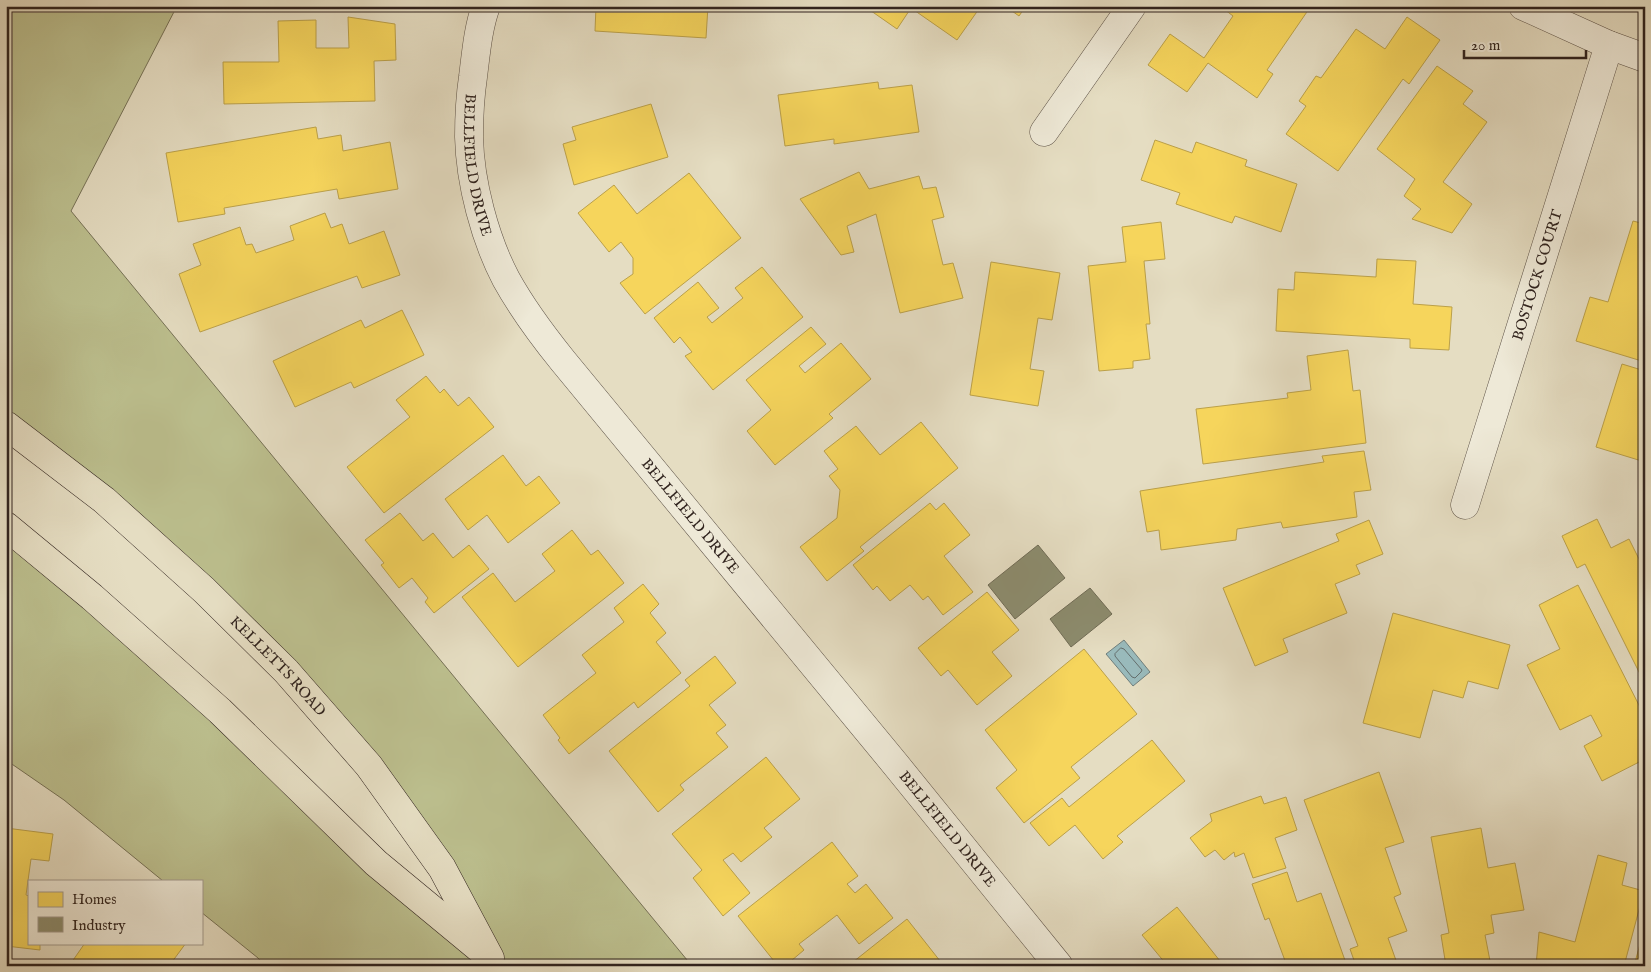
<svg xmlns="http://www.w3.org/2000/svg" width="1651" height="972" font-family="'IM FELL English',serif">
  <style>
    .green { fill: #bcbf8e; stroke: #767156 }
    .water { fill: #99babb; stroke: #6f7e7c }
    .homes { fill: #f6d55c; stroke: #bba049 }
    .industry { fill: #8c8c6e; stroke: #706c56 }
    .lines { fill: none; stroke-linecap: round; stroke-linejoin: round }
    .shore { stroke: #646e6c; stroke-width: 1 }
    .minor-casing { stroke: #5d5247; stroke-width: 29 }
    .major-casing { stroke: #30231e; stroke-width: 29 }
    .minor { stroke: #eee9d7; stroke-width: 28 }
    .major { stroke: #e5ddc2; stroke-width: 28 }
    .labels { text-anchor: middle; stroke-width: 5; stroke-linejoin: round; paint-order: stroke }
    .street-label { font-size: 15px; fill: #30231e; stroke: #eee9d7 }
  </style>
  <rect width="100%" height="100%" fill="#e5ddc2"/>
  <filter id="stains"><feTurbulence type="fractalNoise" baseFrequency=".004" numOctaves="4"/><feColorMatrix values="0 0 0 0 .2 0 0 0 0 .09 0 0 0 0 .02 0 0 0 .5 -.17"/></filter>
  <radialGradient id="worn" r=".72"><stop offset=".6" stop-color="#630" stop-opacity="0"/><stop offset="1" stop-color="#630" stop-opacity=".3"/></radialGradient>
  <path class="green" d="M6,6H177L71,211L692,966H265L258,958L201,912V881H163L64,800L6,760V526L489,957L284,669L6,425Z"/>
  <path class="water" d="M1124,640L1150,672L1133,686L1106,654Z"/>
  <path class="homes" d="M354,6H378L377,11Z
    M596,6H708L706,38L595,31Z
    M864,6H981L957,40L911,8L897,29Z
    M1005,6H1026L1019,16Z
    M1220,6H1311L1267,70L1273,74L1257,98L1208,63L1187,92L1148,65L1170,34L1204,58L1233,16Z
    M348,17L395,24L396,60L374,61L375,101L224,104L223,62H279L278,21L316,20V48H349Z
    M1407,17L1440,40L1409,84L1403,79L1338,171L1286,134L1306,106L1299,101L1316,76L1321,78L1356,29L1385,49Z
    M1437,66L1473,91L1463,104L1487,122L1443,182L1472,204L1452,233L1412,219L1421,209L1404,196L1415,179L1377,149Z
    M878,82L879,89L912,85L919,132L834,144V139L785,146L778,95Z
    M651,104L668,157L574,185L563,144L576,140L572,127Z
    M316,127L318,139L341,135L343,151L390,142L398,189L339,199L337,189L224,208L225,214L178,222L166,153Z
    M1155,140L1192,153L1196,142L1247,160L1245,166L1297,184L1281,232L1235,216L1232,223L1176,204L1180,193L1141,180Z
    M859,172L869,189L919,176L923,189L936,187L944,217L932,220L943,265L953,263L963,298L900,313L876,214L847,226L854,252L841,255L800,199Z
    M689,173L741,238L645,314L620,283L633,274V258L621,242L609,252L578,213L614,185L637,214Z
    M1645,211V362L1576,341L1590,297L1608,302L1633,221L1641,223Z
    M325,213L331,228L342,224L349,244L384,231L400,275L362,288L357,276L200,332L179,274L201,265L193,244L240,227L246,245L252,244L256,253L294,240L290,226Z
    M1161,222L1165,259L1144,261L1150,324H1146L1150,359L1133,361V368L1099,371L1088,266L1126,262L1122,227Z
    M1377,259L1416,261L1413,304L1452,307L1449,350L1410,348V339L1276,331L1278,289L1294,290L1295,272L1376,277Z
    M991,262L1060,273L1052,320L1038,318L1030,369L1044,371L1038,406L970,395Z
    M762,267L803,317L713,390L685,356L692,352L680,337L674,343L654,318L698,282L719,308L707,317L712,323L743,298L735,288Z
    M402,310L424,355L354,388L351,382L295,407L273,361L361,320L365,328Z
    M811,327L826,344L799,366L805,373L841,343L871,379L829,414L833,418L775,465L747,431L771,410L746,380Z
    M1348,350L1353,391L1360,390L1366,443L1203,464L1196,409L1288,398L1287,393L1311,390L1307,356Z
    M1622,364L1645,371V462L1596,447Z
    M426,376L440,393L444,389L458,406L469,397L494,427L384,513L347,467L410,417L396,400Z
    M921,422L958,468L860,547L864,551L827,581L800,547L837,518L840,490L829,476L838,469L824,451L856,426L880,455Z
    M1364,451L1371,490L1354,492L1357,517L1283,528L1281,522L1237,529L1236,540L1161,550L1159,530L1147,532L1140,491L1324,462L1322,456Z
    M503,455L526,486L539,476L560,503L508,543L487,515L468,530L445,499Z
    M930,503L936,510L944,503L970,535L944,556L973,592L943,615L928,596L923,600L910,585L890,601L877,586L873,590L853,565Z
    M400,513L423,541L433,533L453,558L469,545L489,569L434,613L425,602L428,598L412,578L399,588L381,565L384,563L365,540Z
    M1597,519L1611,548L1629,539L1643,567L1645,566V684L1585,564L1577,568L1562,536Z
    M1369,520L1383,554L1356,565L1360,574L1335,584L1347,613L1283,639L1288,652L1255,666L1223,588L1339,541L1336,534Z
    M572,530L591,555L598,550L624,583L518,667L462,597L493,573L515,602L555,571L542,554Z
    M643,584L659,604L650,613L666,633L656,642L681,673L638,708L634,702L569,754L558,740L560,738L543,715L596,673L582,655L624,622L614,608Z
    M1578,585L1645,717V759L1602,781L1584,746L1602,736L1591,715L1560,730L1527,665L1560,649L1539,605Z
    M987,592L1019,630L992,652L1012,676L977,705L948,670L941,676L918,648Z
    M1393,613L1510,645L1498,689L1468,681L1463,698L1433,690L1420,738L1363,723Z
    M1084,649L1137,714L1071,767L1080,778L1024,823L996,788L1017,770L985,730Z
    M715,656L736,683L709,705L726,725L716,733L728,747L680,785L684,790L658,812L609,751L690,686L685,680Z
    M1152,740L1185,781L1117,836L1123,842L1103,859L1075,825L1049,846L1030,823L1062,798L1069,807Z
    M766,757L800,799L764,828L772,837L741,862L733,853L723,860L750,893L723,916L693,878L702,870L672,834Z
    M1379,772L1404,842L1385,848L1401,894L1394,897L1407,931L1388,938L1398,966H1356L1350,949L1358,946L1304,800Z
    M1261,796L1264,804L1286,797L1297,830L1275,838L1286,868L1253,878L1244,853L1235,857L1234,852L1224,860L1215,850L1205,857L1190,838L1212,821L1210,814Z
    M6,828L53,834L49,861L31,859L26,895L29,896V943H40V950L6,946Z
    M1481,828L1488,868L1515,863L1524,910L1491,915L1494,933L1485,935L1491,966H1446L1441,935L1449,933L1431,837Z
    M832,842L858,876L847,884L855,893L866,884L893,918L859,944L837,915L799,944L804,950L785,966H778L738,916Z
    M1598,855L1627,863L1622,885L1644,891L1624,966H1536L1539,932L1575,942Z
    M1287,872L1297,902L1321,893L1347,966H1287L1269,918L1265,920L1252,884Z
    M1177,907L1224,966H1164L1166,964L1142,935Z
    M907,919L944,966H848Z
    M85,943H186L169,966H69Z
    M1640,944L1645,945V966H1634Z"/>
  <path class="industry" d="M1038,545L1065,578L1015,619L988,585Z
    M1090,588L1112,614L1071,647L1050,619Z"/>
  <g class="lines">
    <path class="shore" d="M1121,648L1124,649L1142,670L1141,672L1135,678L1132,677L1115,656V654Z"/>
    <g class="minor-casing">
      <g id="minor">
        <path id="s1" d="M486,6C478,28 476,53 473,77C470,97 469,117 469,137C470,183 485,239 506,279C522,308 542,335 563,361L896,765L1059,966"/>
        <path d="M1523,6L1609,45L1645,58"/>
        <path d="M1044,132L1132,6"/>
        <path id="s2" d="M1465,505L1609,45"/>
      </g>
    </g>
    <g class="major-casing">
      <g id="major">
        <path id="s3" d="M6,425L104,500L204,590L286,671L369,766L442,868L490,958"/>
        <path d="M6,526L92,597L220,711L376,863L480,949"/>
      </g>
    </g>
    <use href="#minor" class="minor"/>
    <use href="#major" class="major"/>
  </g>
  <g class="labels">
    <g class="street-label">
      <text dy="5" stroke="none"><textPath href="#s1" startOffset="161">BELLFIELD DRIVE</textPath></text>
      <text dy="5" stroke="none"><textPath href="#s2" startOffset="241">BOSTOCK COURT</textPath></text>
      <text dy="5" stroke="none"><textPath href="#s1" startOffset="581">BELLFIELD DRIVE</textPath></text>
      <text dy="5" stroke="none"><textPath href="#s3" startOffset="364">KELLETTS ROAD</textPath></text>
      <text dy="5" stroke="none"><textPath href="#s1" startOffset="986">BELLFIELD DRIVE</textPath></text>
    </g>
  </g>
  <rect width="1651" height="972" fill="none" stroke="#e5ddc2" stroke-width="25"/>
  <rect x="8" y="8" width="1636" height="957" fill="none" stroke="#30231e" stroke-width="2.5"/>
  <rect x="12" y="12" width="1626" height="947" fill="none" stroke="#30231e"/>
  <rect x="28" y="880" width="175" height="65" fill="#eee9d7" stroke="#a29a8d"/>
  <rect x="38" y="892" width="25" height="15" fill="#f6d55c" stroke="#a29a8d"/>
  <text x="72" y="904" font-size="15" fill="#30231e">Homes</text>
  <rect x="38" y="917" width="25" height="15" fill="#8c8c6e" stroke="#a29a8d"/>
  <text x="72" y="930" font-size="15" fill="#30231e">Industry</text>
  <path d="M1464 50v8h122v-8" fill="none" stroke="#30231e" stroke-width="2.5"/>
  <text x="1471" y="50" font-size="15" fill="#30231e" stroke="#eee9d7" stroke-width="4" paint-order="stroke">20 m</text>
  <rect width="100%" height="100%" filter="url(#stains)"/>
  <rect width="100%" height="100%" fill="url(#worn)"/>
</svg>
